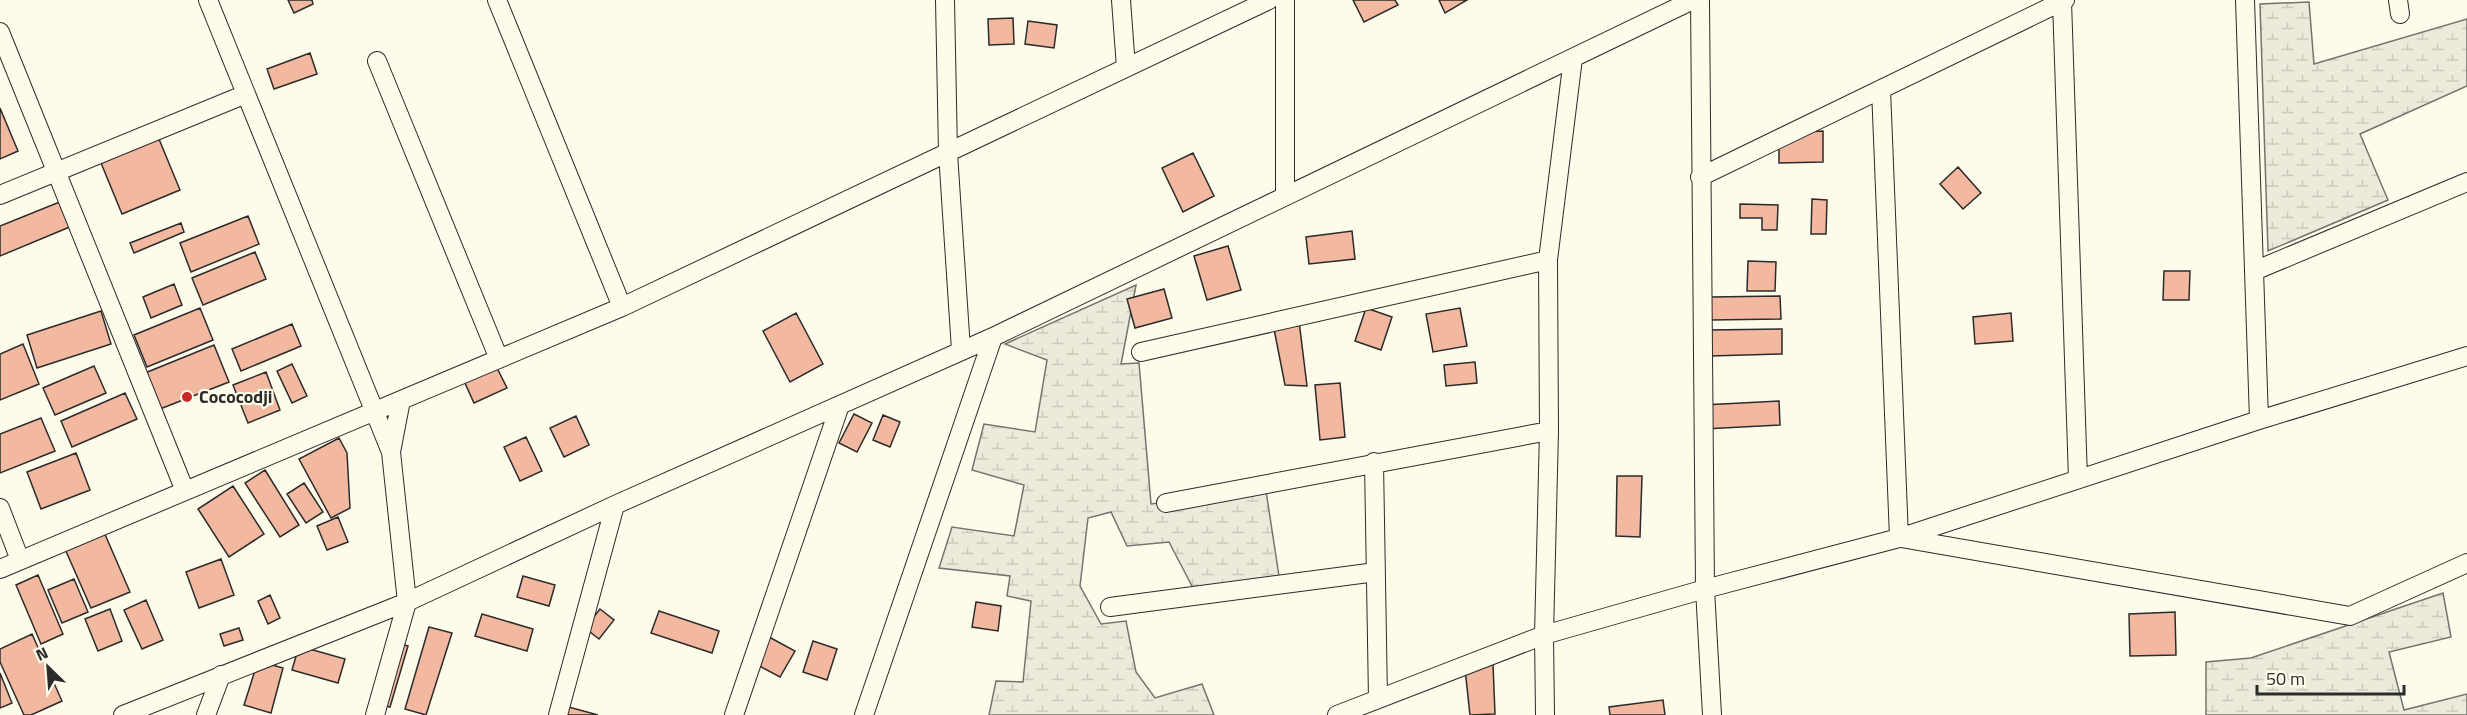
<svg xmlns="http://www.w3.org/2000/svg" width="2467" height="715" font-family="'Titillium Web',sans-serif">
  <style>
    .wetland { fill: url(#wetland-marsh); stroke: #74746e; stroke-width: 1.5 }
    .building { fill: #f2b8a0; stroke: #2b2b2b; stroke-width: 1.5 }
    .lines { fill: none; stroke-linecap: round; stroke-linejoin: round }
    .minor-casing { stroke: #2b2b2b; stroke-width: 20 }
    .minor { stroke: #fdfbea; stroke-width: 18 }
    .poi-dot { fill: #c62828; stroke: #fdfbea; stroke-width: 2 }
    .labels { text-anchor: middle; stroke-width: 4.5; stroke-linejoin: round; paint-order: stroke }
    .poi-label { font-size: 18px; font-weight: bold; fill: #2b2b2b; stroke: #fdfbea; text-anchor: start }
  </style>
  <defs>
    <pattern id="wetland-marsh" width="20" height="14" patternUnits="userSpaceOnUse" patternTransform="scale(1.5)"><rect width="20" height="14" fill="#ecebdb"/><path d="M1 5h8M5 5V1M11 12h8M15 12V8" fill="none" stroke="#cbcabc"/></pattern>
  </defs>
  <rect width="100%" height="100%" fill="#fdfbea"/>
  <path class="wetland" d="M2309,2L2314,64L2467,19V86L2360,134L2388,200L2268,251L2260,4Z
    M1136,285L1121,364L1139,363L1151,504L1266,491L1279,576L1193,588L1169,542L1127,546L1111,512L1088,518L1080,586L1101,624L1126,621L1136,672L1155,698L1202,684L1214,715H989L996,681L1023,682L1031,601L1007,596L1010,576L939,568L952,527L1014,536L1024,485L972,470L984,424L1035,432L1047,360L1005,344Z
    M2443,593L2451,637L2389,652L2404,710L2467,694V715H2206V662L2251,658Z"/>
  <path class="building" d="M288,0H312L313,4L294,13Z
    M1353,0H1395L1398,5L1364,22Z
    M1439,0H1467L1445,13Z
    M1013,18L1014,44L989,45L988,19Z
    M1028,21L1057,25L1054,48L1025,44Z
    M310,53L317,74L274,89L267,69Z
    M0,108L18,151L0,159Z
    M1823,131V162L1779,163V139L1786,133Z
    M159,139L180,190L122,214L101,163Z
    M1193,153L1214,196L1183,212L1162,168Z
    M1958,167L1981,193L1963,209L1940,184Z
    M1812,199L1827,200L1826,234H1811Z
    M62,201L72,226L0,256V226Z
    M1740,204L1778,205L1777,230H1762V218H1740Z
    M248,216L259,244L191,272L180,243Z
    M181,223L184,232L134,253L130,243Z
    M1352,231L1355,259L1309,264L1306,237Z
    M1228,246L1241,290L1207,300L1194,256Z
    M255,252L266,279L203,305L192,278Z
    M1748,261L1776,262L1775,291H1747Z
    M2164,271H2190L2189,300H2163Z
    M174,284L182,305L151,318L143,297Z
    M1164,289L1172,318L1135,328L1127,299Z
    M1780,296L1781,319L1711,320V297Z
    M200,308L213,340L147,367L134,335Z
    M1366,308L1392,317L1381,350L1355,341Z
    M1460,308L1467,346L1433,352L1426,314Z
    M101,311L111,344L37,368L27,335Z
    M796,313L823,364L790,382L763,331Z
    M2011,313L2013,341L1975,344L1973,317Z
    M1299,321L1307,386L1285,385L1274,329Z
    M292,324L301,346L241,371L232,349Z
    M1782,329V354L1710,356V330Z
    M23,344L39,384L0,400V354Z
    M214,345L229,382L160,409L145,373Z
    M1475,362L1477,383L1446,386L1444,365Z
    M292,364L307,396L292,403L277,371Z
    M94,366L106,393L55,415L43,388Z
    M496,366L507,388L474,403L464,381Z
    M266,372L280,410L248,423L233,385Z
    M1340,383L1345,437L1320,440L1315,385Z
    M125,393L137,419L72,447L61,421Z
    M1779,401L1780,425L1704,429L1703,405Z
    M854,414L872,423L857,452L839,443Z
    M883,415L900,422L890,447L873,440Z
    M576,416L589,445L564,457L550,428Z
    M41,418L55,451L0,473V434Z
    M526,437L542,471L520,481L504,447Z
    M339,438L347,453L350,508L331,518L299,459Z
    M76,453L90,490L41,509L27,472Z
    M265,470L299,525L280,537L245,483Z
    M1617,476H1642L1640,537L1616,536Z
    M304,483L323,512L306,523L287,494Z
    M233,486L264,534L229,557L198,509Z
    M338,517L348,542L327,550L317,526Z
    M104,532L130,592L91,608L65,549Z
    M221,559L234,595L199,608L186,572Z
    M38,575L63,634L41,644L16,585Z
    M523,576L555,585L549,606L517,597Z
    M74,579L88,612L62,623L48,590Z
    M270,595L280,618L268,624L258,601Z
    M146,600L163,640L142,649L124,610Z
    M976,602L1001,606L998,631L972,627Z
    M110,609L122,641L98,651L85,619Z
    M600,609L614,620L599,639L585,628Z
    M659,611L719,631L712,653L651,633Z
    M2175,612L2176,655L2130,656L2129,614Z
    M482,614L533,629L527,651L475,636Z
    M429,627L452,633L426,715L405,709Z
    M239,628L243,640L224,646L220,634Z
    M32,634L62,701L31,715H24L0,662V649Z
    M769,637L795,651L780,677L754,663Z
    M813,641L837,649L827,680L803,672Z
    M395,642L408,646L390,707L377,704Z
    M299,646L345,659L338,683L292,670Z
    M258,661L283,668L271,713L244,705Z
    M1493,664L1495,714L1470,715L1465,669Z
    M0,673L12,703L0,708Z
    M1663,700L1665,715H1610L1609,707Z
    M565,706L598,715H563Z"/>
  <g class="lines">
    <g class="minor-casing">
      <path id="minor" d="M208,0L391,452
        M497,0L622,307
        M945,0L948,153L961,350
        M1121,0L1126,68
        M1700,0L1705,589L1712,715
        M2245,0L2259,420
        M2398,0L2400,14
        M2062,1L2078,479
        M0,32L185,491
        M377,61L499,359
        M1881,89L1899,538
        M1700,177L2065,0
        M0,195L246,94
        M1285,196V0
        M2254,271L2467,182
        M1141,352L1548,260
        M1374,462L1378,699
        M1166,503L1549,431
        M0,508L20,560
        M1901,538L2350,616L2467,563
        M0,569L622,307L1269,0
        M1110,607L1376,572
        M123,715L407,602L615,505L993,337L1693,0
        M206,715L221,675
        M375,715L407,602L391,452L401,400
        M558,715L615,505
        M734,715L840,405
        M864,715L993,337
        M1337,715L1544,635L1705,589L1899,538L2259,420L2467,356
        M1545,715L1544,635L1549,431L1548,260L1573,58"/>
    </g>
    <use href="#minor" class="minor"/>
  </g>
  <circle class="poi-dot" cx="187" cy="397" r="6"/>
  <g class="labels">
    <g class="poi-label">
      <text x="199" y="403">Cococodji</text>
    </g>
  </g>
  <g transform="translate(48 667) rotate(335)" stroke="#fdfbea" stroke-width="4.5" paint-order="stroke">
  <path d="M0-4.5L10 22L0 15L-10 22Z" fill="#2b2b2b"/>
  <text y="-9" font-size="16" font-weight="bold" text-anchor="middle" fill="#2b2b2b">N</text>
  </g>
  <path d="M2257 685v9h147v-9" fill="none" stroke="#2b2b2b" stroke-width="3"/>
  <text x="2266" y="685" font-size="18" fill="#2b2b2b" stroke="#fdfbea" stroke-width="4.5" paint-order="stroke">50 m</text>
</svg>
